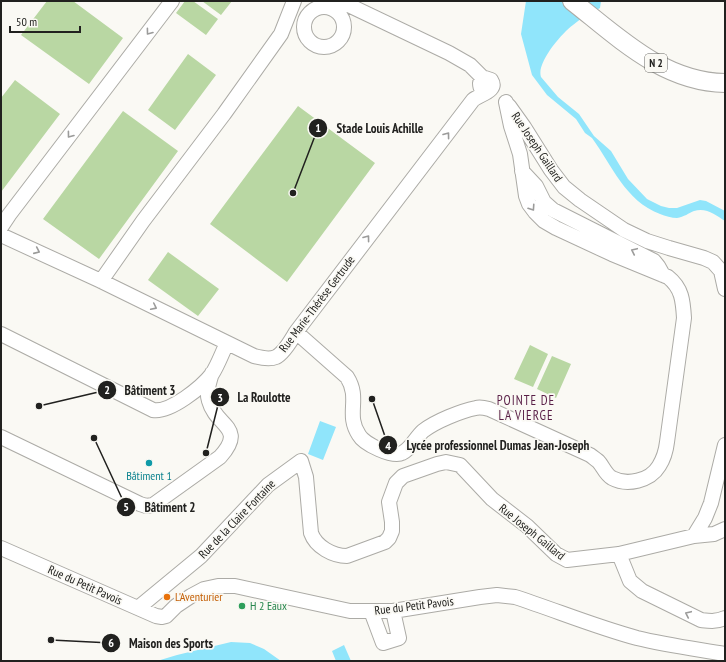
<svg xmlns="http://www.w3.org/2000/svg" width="726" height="662" font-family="'PT Sans Narrow',sans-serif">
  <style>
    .green { fill: #b9d7a3 }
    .water { fill: #90e5fb }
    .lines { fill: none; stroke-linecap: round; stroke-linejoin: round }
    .minor-casing { stroke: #acaba6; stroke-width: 16 }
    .major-casing { stroke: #acaba6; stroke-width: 20 }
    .minor { stroke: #fff; stroke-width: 14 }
    .major { stroke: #fff; stroke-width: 18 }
    .oneway { stroke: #9b9b9a }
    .culture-dot { fill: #0f9aa8; stroke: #faf9f4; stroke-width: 1.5 }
    .food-dot { fill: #e8710a; stroke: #faf9f4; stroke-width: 1.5 }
    .leisure-dot { fill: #2e9e5b; stroke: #faf9f4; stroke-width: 1.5 }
    .labels { text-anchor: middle; stroke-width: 3.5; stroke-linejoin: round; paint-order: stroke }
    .shield { fill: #faf9f4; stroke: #62625f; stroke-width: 1 }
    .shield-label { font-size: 11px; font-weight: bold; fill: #21211f }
    .street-label { font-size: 12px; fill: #21211f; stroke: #faf9f4 }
    .culture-label { font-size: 12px; fill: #0d838f; stroke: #faf9f4 }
    .food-label { font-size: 12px; fill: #c56008; stroke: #faf9f4; text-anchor: start }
    .leisure-label { font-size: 12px; fill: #27864d; stroke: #faf9f4; text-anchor: start }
    .neighbourhood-label { font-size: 13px; letter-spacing: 1px; fill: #591f47; stroke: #faf9f4 }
    .leader { fill: none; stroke: #21211f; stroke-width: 1.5 }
    .callout-dot { fill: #21211f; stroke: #faf9f4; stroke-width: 1.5 }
    .mark-label { font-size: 12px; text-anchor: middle; font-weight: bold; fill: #fff }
    .callout-label { font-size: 13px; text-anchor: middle; font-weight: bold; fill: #21211f; stroke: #faf9f4; stroke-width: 3.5; stroke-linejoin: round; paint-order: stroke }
  </style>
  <rect width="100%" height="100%" fill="#faf9f4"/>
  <path class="green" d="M47,1H73L123,38L89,84L21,35Z
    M185,1H193L218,19L206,35L176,13Z
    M202,1H232L221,15Z
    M188,54L216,75L175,130L148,110Z
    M15,80L60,114L1,192V98Z
    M298,106L375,163L287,282L210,224Z
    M123,111L178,151L99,259L43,219Z
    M168,252L219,289L198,316L148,280Z
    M530,345L548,354L533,387L514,379Z
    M552,356L571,364L556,398L537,389Z"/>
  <path class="water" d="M526,1H601L600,8C591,13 581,18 573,25C562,33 536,63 541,77L558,97L579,114L594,136L611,151L628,179L647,199L661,206L669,208H677L700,200L706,201L725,211V221C716,215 706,207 694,211C689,213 684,217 677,218C672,218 665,216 660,214C625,201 612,165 592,138L585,133L576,119L547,95L532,75L521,34Z
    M320,421L336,427L323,460L308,454Z
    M231,642L250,643L264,649L281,661H157L177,655Z
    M344,645L351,661H336L332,651Z"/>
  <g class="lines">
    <g class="minor-casing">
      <path id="minor" d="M340,1L449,53L470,65L484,79
        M304 27a20 20 0 1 1 40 0a20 20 0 1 1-40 0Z
        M509,106L524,127L551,170L564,187L580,200L624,230L647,241L669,248L704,258L713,262L721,271L725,289
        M522,171L536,186L544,202L553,210L654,261L658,266L663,275
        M1,227L9,215L172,1
        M1,235L101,281L254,356C261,358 269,360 276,357C284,353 292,339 296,332L473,100C480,94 498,91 491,80L485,78L480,83C480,88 482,91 487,92
        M101,281L143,221L224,114L281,34L294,1
        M296,332L347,377C361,399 345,414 359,435C364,444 393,458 402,453C411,449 416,437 423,431C436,421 461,411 476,408C480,407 485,408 489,409L590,455C593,457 595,459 598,461C603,466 605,474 612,478C627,486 650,481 659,466C664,458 666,451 667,442L684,318C683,301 682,288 668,277L612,254L556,228L544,221L535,212L529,204L526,196L520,154L511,126L506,102
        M1,334L153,410C170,413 202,387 212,374C218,365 222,353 227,343
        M1,437L140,504L146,506L153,505L220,457C247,427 216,427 209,401C206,391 209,383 212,373
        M694,536L714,534L725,529
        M1,548L156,616L162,617L166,616L176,606L191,596L204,589L218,586H235L350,611H393L480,597L497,595L515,597C555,610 596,627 637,638C666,645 696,649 725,654
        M619,554L630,581L642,591L701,620C710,621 716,622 725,618
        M138,608L201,556L268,485L301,461L306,477L311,533C316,547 333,556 347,556L385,542L389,538L392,531V522L389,502L396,483L403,476L437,464L446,462L460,465L492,499L527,526L556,554L567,560L619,554L694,536L705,518L711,503L725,445
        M371,611L383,643L399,638L393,611"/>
    </g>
    <g class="major-casing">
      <path id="major" d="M572,1C618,37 663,82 725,83"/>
    </g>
    <use href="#minor" class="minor"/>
    <use href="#major" class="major"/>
  </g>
  <defs><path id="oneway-chevron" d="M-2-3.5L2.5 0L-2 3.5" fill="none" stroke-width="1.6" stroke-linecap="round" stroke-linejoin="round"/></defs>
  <g class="oneway">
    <use href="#oneway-chevron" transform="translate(149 32) rotate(127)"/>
    <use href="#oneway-chevron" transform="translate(70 135) rotate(127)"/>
    <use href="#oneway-chevron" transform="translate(447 135) rotate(-53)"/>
    <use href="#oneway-chevron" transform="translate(532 208) rotate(56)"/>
    <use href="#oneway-chevron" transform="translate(367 238) rotate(-53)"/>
    <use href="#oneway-chevron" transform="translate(37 251) rotate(24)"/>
    <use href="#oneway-chevron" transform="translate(634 251) rotate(-155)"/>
    <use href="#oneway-chevron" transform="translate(154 307) rotate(26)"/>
    <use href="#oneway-chevron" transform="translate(688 614) rotate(-155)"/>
  </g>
  <circle class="culture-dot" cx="149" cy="463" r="4"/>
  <circle class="food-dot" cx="167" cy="597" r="4"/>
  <circle class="leisure-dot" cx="242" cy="606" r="4"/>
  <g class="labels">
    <rect class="shield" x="645" y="54" width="22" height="18" rx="3"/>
    <g class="shield-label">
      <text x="656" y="67">N 2</text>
    </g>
    <g class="street-label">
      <text transform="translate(537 147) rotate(56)" y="4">Rue Joseph Gaillard</text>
      <text transform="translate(317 304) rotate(-53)" y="4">Rue Marie-Thérèse Gertrude</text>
      <text transform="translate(237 519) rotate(-46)" y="4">Rue de la Claire Fontaine</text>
      <text transform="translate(532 532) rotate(39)" y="4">Rue Joseph Gaillard</text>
      <text transform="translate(85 585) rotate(24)" y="4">Rue du Petit Pavois</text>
      <text transform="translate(414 606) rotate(-7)" y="4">Rue du Petit Pavois</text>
    </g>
    <g class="culture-label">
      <text x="149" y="480">Bâtiment 1</text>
    </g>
    <g class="food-label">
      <text x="175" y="601">L'Aventurier</text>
    </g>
    <g class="leisure-label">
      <text x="250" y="610">H 2 Eaux</text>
    </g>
    <g class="neighbourhood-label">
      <text x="526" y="405">POINTE DE<tspan x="526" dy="15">LA VIERGE</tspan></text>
    </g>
  </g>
  <path class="leader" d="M293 193L318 128M39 406L107 390M206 453L220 397M372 399L388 445M94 438L126 507M51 640L111 643"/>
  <g class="callout-dot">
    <circle cx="293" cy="193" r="4"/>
    <circle cx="39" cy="406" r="4"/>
    <circle cx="206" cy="453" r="4"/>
    <circle cx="372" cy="399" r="4"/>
    <circle cx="94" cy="438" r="4"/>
    <circle cx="51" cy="640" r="4"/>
    <circle cx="318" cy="128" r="10"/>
    <circle cx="107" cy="390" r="10"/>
    <circle cx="220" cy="397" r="10"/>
    <circle cx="388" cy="445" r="10"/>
    <circle cx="126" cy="507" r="10"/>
    <circle cx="111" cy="643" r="10"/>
  </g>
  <g class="mark-label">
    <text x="318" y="132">1</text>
    <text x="107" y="394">2</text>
    <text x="220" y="402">3</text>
    <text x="388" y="450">4</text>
    <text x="126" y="511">5</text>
    <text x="111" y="647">6</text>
  </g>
  <g class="callout-label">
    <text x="380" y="133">Stade Louis Achille</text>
    <text x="150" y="395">Bâtiment 3</text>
    <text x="264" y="402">La Roulotte</text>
    <text x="498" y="450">Lycée professionnel Dumas Jean-Joseph</text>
    <text x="170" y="512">Bâtiment 2</text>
    <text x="171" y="648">Maison des Sports</text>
  </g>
  <rect width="726" height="662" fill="none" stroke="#21211f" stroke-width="4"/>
  <path d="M10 26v6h70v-6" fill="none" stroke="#21211f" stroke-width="2"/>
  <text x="16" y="26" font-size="12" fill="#21211f" stroke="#faf9f4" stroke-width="3" paint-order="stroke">50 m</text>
</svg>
